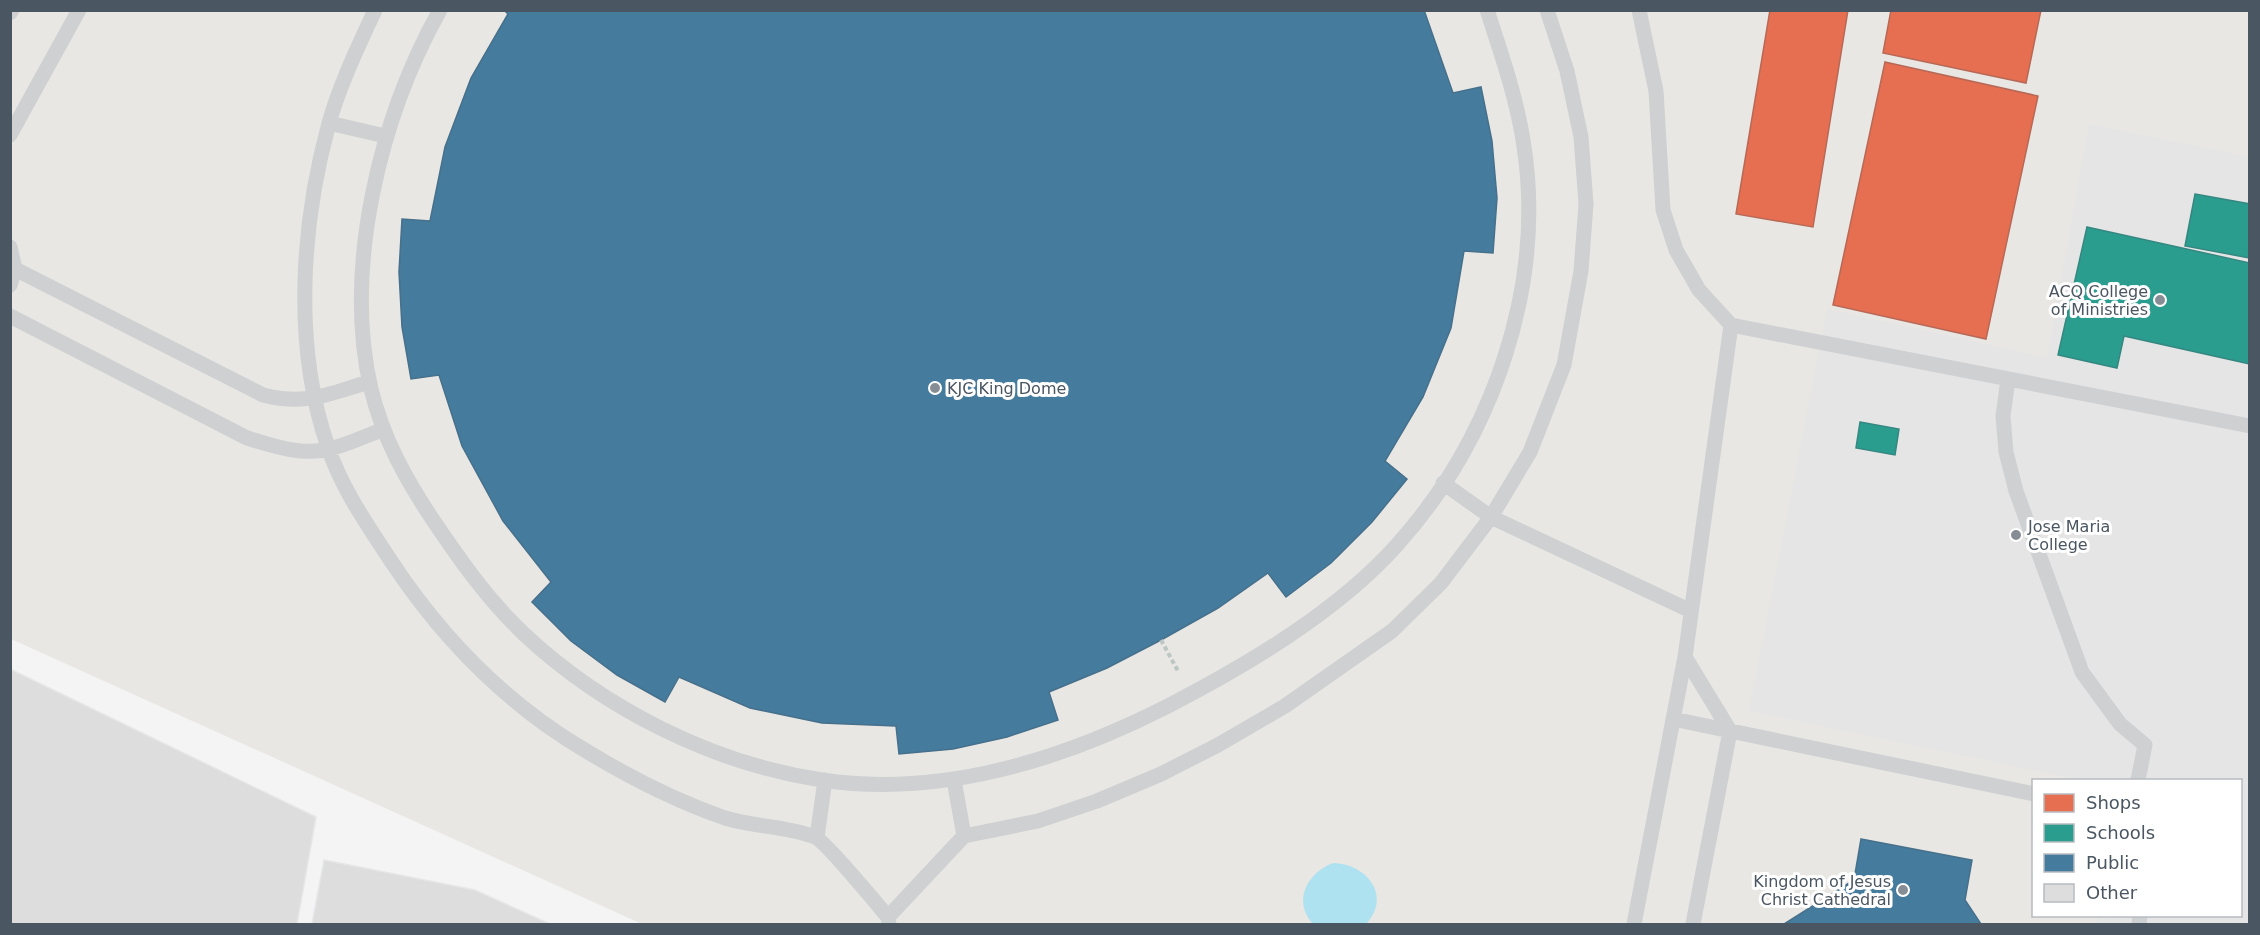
<svg xmlns="http://www.w3.org/2000/svg" width="2260" height="935" font-family="'DejaVu Sans',sans-serif">
  <style>
    .commercial { fill: #e8e7e3; fill-rule: evenodd }
    .education { fill: #e6e5e6 }
    .water { fill: #aee2f0 }
    .shops { fill: #e76f51; stroke: #b86856; stroke-width: 1.5 }
    .schools { fill: #2a9d8f; stroke: #348881; stroke-width: 1.5 }
    .public { fill: #457b9d; stroke: #46708b; stroke-width: 1.5 }
    .building { fill: #ddddde; stroke: #e5e6e7; stroke-width: 1.5 }
    .lines { fill: none; stroke-linecap: round; stroke-linejoin: round }
    .path { stroke: #bcc7c4; stroke-width: 4; stroke-dasharray: 4.5 3; stroke-linecap: butt }
    .service { stroke: #ced0d2; stroke-width: 15 }
    .poi-dot { fill: #868d94; stroke: #fff; stroke-width: 2 }
    .labels { text-anchor: middle; stroke-width: 6; stroke-linejoin: round; paint-order: stroke }
    .poi-label { font-size: 16px; fill: #4a5661; stroke: #fff; text-anchor: end }
  </style>
  <rect width="100%" height="100%" fill="#f4f4f4"/>
  <path class="commercial" d="M11,11H2249V924H642L11,639ZM2034,780H2240V916H2034Z"/>
  <path class="education" d="M2089,124L2249,157V924H2096L2098,916H2240V780H2081L1749,711L1827,309L2047,358Z"/>
  <path class="water" d="M1333,863C1367,864 1392,896 1366,924H1313C1292,901 1307,873 1333,863Z"/>
  <path class="shops" d="M1770,10H1848L1813,227L1736,214Z
    M1891,10H2041L2026,83L1883,53Z
    M1885,62L2038,96L1986,339L1833,305Z"/>
  <path class="schools" d="M2195,194L2250,204V258L2185,246Z
    M2087,227L2250,263V364L2124,336L2117,368L2058,355Z
    M1860,422L1899,429L1895,455L1856,448Z"/>
  <path class="public" d="M504,10H1424L1453,93L1481,87L1492,141L1497,198L1493,253L1464,251L1451,328L1423,397L1385,461L1407,479L1372,522L1331,563L1286,597L1268,573L1218,608L1161,640L1107,668L1049,692L1058,720L1007,737L953,749L899,754L896,726L822,723L750,708L679,677L665,702L617,675L571,641L532,602L551,582L503,521L462,446L439,375L411,379L402,327L399,272L402,219L430,221L445,147L471,78L508,14Z
    M1861,839L1972,860L1965,900L1981,924H1784L1854,880Z"/>
  <path class="building" d="M10,669L316,817L297,924H10Z
    M324,860L475,890L550,924H312Z"/>
  <g class="lines">
    <path class="path" d="M1161,640L1178,671"/>
    <path class="service" d="M375,10C358,47 340,84 329,123C301,226 293,346 328,447C342,490 369,527 393,564C443,639 506,703 583,749C627,776 676,801 725,818C754,827 787,826 815,837C825,841 877,904 888,917L889,924
      M440,10C380,117 343,268 371,389C383,438 405,478 433,520C460,560 488,600 524,634C604,709 714,764 822,780C943,798 1062,760 1168,706C1247,665 1337,612 1397,545C1493,438 1547,284 1523,140C1516,96 1501,53 1487,10
      M1639,10L1656,91L1663,210L1676,250L1699,290L1731,325L2250,426
      M10,13L12,10
      M329,123L385,136
      M10,135L79,10
      M10,247L15,269L10,285
      M15,269L263,395C305,406 328,394 369,382
      M10,316L247,438C273,446 302,456 329,449C347,445 365,436 382,430
      M2008,379L2003,416L2006,452L2016,491L2082,672L2120,724L2145,745L2138,780
      M1443,483L1491,517L1691,611
      M1685,657L1730,731L1693,924
      M1673,719L2034,794
      M954,780L964,836
      M817,837L825,780
      M888,917L964,836L1038,821L1097,801L1161,774L1218,745L1285,706L1392,631L1441,583L1491,517L1530,452L1564,365L1581,271L1586,204L1581,137L1567,71L1547,10
      M1634,924L1685,657L1731,325
      M2139,924L2140,916"/>
  </g>
  <g class="poi-dot">
    <circle cx="2160" cy="300" r="6"/>
    <circle cx="935" cy="388" r="6"/>
    <circle cx="2016" cy="535" r="6"/>
    <circle cx="1903" cy="890" r="6"/>
  </g>
  <g class="labels">
    <g class="poi-label">
      <text x="2148" y="297">ACQ College<tspan x="2148" dy="18">of Ministries</tspan></text>
      <text x="947" y="394" text-anchor="start">KJC King Dome</text>
      <text x="2028" y="532" text-anchor="start">Jose Maria<tspan x="2028" dy="18">College</tspan></text>
      <text x="1891" y="887">Kingdom of Jesus<tspan x="1891" dy="18">Christ Cathedral</tspan></text>
    </g>
  </g>
  <rect width="2260" height="935" fill="none" stroke="#4a5661" stroke-width="24"/>
  <rect x="2032" y="779" width="210" height="138" fill="#ffffff" stroke="#b7bbc0" stroke-width="1.5"/>
  <rect x="2044" y="794" width="30" height="18" fill="#e76f51" stroke="#b7bbc0" stroke-width="1.5"/>
  <text x="2086" y="809" font-size="18" fill="#4a5661">Shops</text>
  <rect x="2044" y="824" width="30" height="18" fill="#2a9d8f" stroke="#b7bbc0" stroke-width="1.5"/>
  <text x="2086" y="839" font-size="18" fill="#4a5661">Schools</text>
  <rect x="2044" y="854" width="30" height="18" fill="#457b9d" stroke="#b7bbc0" stroke-width="1.5"/>
  <text x="2086" y="869" font-size="18" fill="#4a5661">Public</text>
  <rect x="2044" y="884" width="30" height="18" fill="#ddddde" stroke="#b7bbc0" stroke-width="1.5"/>
  <text x="2086" y="899" font-size="18" fill="#4a5661">Other</text>
</svg>
